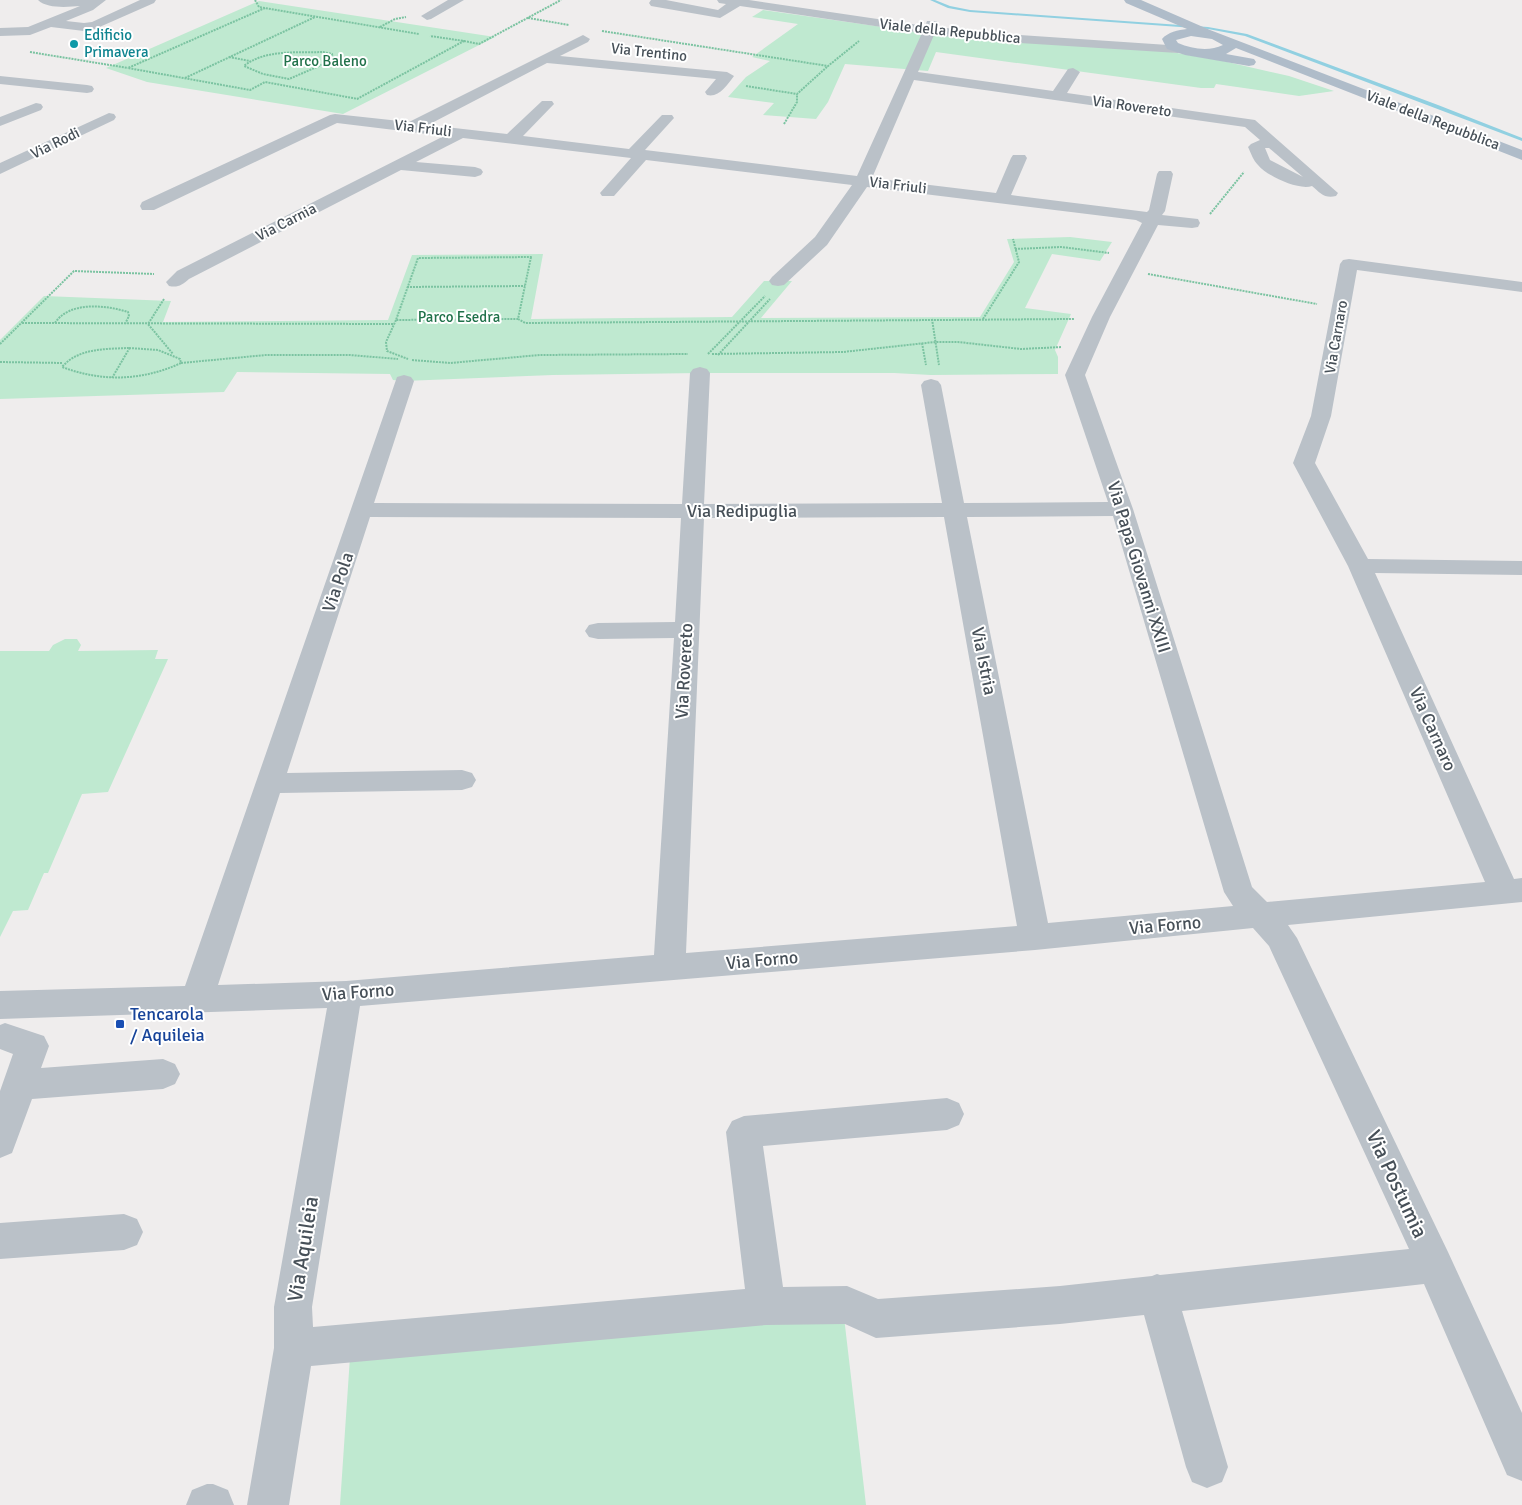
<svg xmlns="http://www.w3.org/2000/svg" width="1522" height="1505" font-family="Signika,sans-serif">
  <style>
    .green { fill: #bfe9d0 }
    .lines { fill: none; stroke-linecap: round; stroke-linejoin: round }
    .stream { fill: #91d0e1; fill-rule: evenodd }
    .path { stroke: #7bc3a1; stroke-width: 2; stroke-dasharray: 2 1; stroke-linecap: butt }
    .minor { fill: #bac1c8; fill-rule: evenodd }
    .major { fill: #afbcc9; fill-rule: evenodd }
    .culture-dot { fill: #0f9aa8; stroke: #fff; stroke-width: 2 }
    .transit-dot { fill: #1a4fb4; stroke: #fff; stroke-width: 2 }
    .labels { text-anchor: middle; stroke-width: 4; stroke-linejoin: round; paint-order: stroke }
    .far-street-label { font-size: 15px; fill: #475058; stroke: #fff }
    .far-culture-label { font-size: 15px; fill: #0d838f; stroke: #fff; text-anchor: start }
    .far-park-label { font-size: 15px; fill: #20714a; stroke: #fff }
    .street-label { font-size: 18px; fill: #475058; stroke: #fff }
    .transit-label { font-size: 18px; fill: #164399; stroke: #fff; text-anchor: start }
    .near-street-label { font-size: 21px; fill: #475058; stroke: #fff }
  </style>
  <rect width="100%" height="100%" fill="#efeded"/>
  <path class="green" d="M259,1L495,37L343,114L147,82L106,68Z
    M763,10L946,36L1160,50L1223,61L1289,76L1334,91L1299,96L1216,84L1214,88H1201L936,52L928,71L845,64L828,102L816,119L763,115L774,103L728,97L746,77L770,61L752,57L798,24L752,17Z
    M1070,237L1112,242L1100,261L1052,254L1025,308L1071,314L1055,350L1058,357V374L931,375L894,373H700L553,375L404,381L393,380L390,374L237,372L224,392L0,399V340L44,296L171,301L163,322L388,320L412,255L543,254L531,319L732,317L764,281H792L761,318L980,317L1014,262L1007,239Z
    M65,639H77L81,645L78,651L158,650L155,659H168L108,792L82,794L48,873H44L28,910L13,911L0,937V651H49L53,645Z
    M844,1317L866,1505H340L351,1342Z"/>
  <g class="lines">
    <path class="stream" d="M930,0H935L950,6L970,10L1208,27L1247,34L1438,105L1522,138V141L1245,36L1208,29L970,12L948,8Z"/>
    <path class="path" d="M255,0L259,7L419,34
      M265,8L128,68L250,90L265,82L358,99
      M528,18L569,25
      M380,27L395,19L406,17
      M602,31L828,66L859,41
      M464,41L479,44L561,0
      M30,52L128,68
      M323,52L332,54L333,60L289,79L263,74L244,66C265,49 298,53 323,52Z
      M229,57L250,61
      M185,78L315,17
      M746,86L797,94L828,66
      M357,99L464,41L430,36
      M784,124L797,102V94
      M1210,214L1244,172
      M1015,249L1061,247L1109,253
      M531,257L518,319L396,320L418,258Z
      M1148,274L1317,304
      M407,287L525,286
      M164,299L148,324L173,354
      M518,319L525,323L1074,319
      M932,319L939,365
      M983,319L1019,262L1013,239
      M396,320L386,342L387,351L408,359
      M22,323L394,324
      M55,323C69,301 106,305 128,312L129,316L125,324
      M922,343L926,365
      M0,344L74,271L154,274
      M129,348L158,350L180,359L181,363C142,381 102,382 62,367C78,348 106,349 129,348Z
      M708,354L765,296
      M712,354L843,352L935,342H958L1021,349L1062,347
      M718,355L770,299
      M412,360L450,363L540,355L688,354
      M0,362L63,363
      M181,363L266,355H350L398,359
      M112,378L129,349"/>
    <path class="minor" d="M38,0H106L93,10L66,21L84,23L92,22L140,0H156L154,3L95,29L84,31L51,27L30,35L0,36V28L28,27L80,6C68,7 47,9 38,0Z
      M448,0H464L431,19L427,20L421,16Z
      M651,0H666L718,10L726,4L719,3L717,0H749L925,26L927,21H937L938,24L937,27L989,33L1183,46L1185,49L1178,53L989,41L934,35L918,72L1053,91L1068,69L1073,68L1080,72L1067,93L1255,120L1338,193L1336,196C1325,199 1320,193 1312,186C1299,191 1267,176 1258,165C1253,160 1251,153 1248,147L1251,144L1260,140L1245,127L914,80L872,178L996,193L1011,158L1013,155H1025L1027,158L1011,195L1147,212L1149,210L1157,174L1159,171H1171L1173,174L1165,211L1162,215L1198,219L1200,223L1198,227L1192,228L1158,225L1110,317L1085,375L1133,509L1252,887L1267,902L1485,882L1348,566L1293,463L1311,416L1340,264L1343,260L1349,259L1522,282V292L1357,270L1331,416L1315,463L1368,559L1522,561V575L1375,573L1514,879L1522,878V902L1288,925L1297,938L1448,1252L1522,1413V1481L1507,1475L1424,1284L1182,1311L1228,1467L1222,1482L1207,1488L1192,1482L1186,1467L1144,1315L1060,1324L876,1338L845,1324L766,1325L311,1366L289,1505H247L274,1348V1307L327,1008L0,1019V991L185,986L397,377L404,375L411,377L414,381L374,503L682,504L690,373L693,369L700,367L707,369L710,373L704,504L942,503L921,385L924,381L931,379L938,381L941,385L964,503L1108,502L1065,375L1092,317L1142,223L1136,220L867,187L827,245L784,285L778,286L772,285L769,281L772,277L815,237L852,185L646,160L614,196H602L600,193L631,158L463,138L416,162L475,167L481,169L483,172L481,175L475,177L401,170L189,279C182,285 178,288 169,286L166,282L177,271L444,136L337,123L154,210H142L140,206L142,202L330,115L335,114L409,122L583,35L590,39L588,42L560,56L727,72L734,76C727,85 719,98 707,95L705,92L716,79L547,63L428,125L507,134L542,101H552L554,104L523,136L629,149L662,115H672L674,118L645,150L857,176L922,33L740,6L720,18L651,6L649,3ZM1265,148H1269L1303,177L1270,160ZM1113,516L1224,892L1233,906L1048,923L967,517ZM370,517L681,518L675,622L598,623L589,625L585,631L589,637L598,639L674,638L654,955L346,981L218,985L280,793L462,790L472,787L476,780L472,773L462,770L287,773ZM944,517L1017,926L686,953L704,518ZM1253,928L1269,946L1409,1249L1160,1275L1157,1274L1152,1276L1060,1286L878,1299L847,1286L783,1287L763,1146L947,1130L959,1125L964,1114L959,1103L947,1098L744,1116L732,1121L726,1132L745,1289L313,1327L312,1307L360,1006L1035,950Z
      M0,76L87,85L92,86L94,89L92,92L87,93L0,84Z
      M36,103L41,104L43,107L41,110L0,126V117Z
      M109,113L114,114L116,117L114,120L0,174V163Z
      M5,1023L44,1036L49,1046L41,1068L163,1059L175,1064L180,1074L175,1084L163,1089L32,1099L12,1153L0,1158V1091L13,1054L0,1049V1025Z
      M124,1214L137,1219L143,1232L137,1245L124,1250L0,1259V1223Z
      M207,1484H213L228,1490L234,1505H186L192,1490Z"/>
    <path class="major" d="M1124,0H1141L1210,30L1522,150V160L1236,48L1226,54L1254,59L1256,62L1254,65L1249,66L1185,55L1167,49L1162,39C1168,32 1178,30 1187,29L1126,3ZM1191,36L1212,39L1223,45C1209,52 1192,49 1178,43L1176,40Z"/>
  </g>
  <circle class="culture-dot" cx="74" cy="44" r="5"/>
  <rect class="transit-dot" x="115" y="1019" width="10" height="10" rx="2.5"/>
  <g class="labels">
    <g class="far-street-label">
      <text transform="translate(950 31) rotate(6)" y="5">Viale della Repubblica</text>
      <text transform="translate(649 52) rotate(6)" y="5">Via Trentino</text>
      <text transform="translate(1132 106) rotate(8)" y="5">Via Rovereto</text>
      <text transform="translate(1433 120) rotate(21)" y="5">Viale della Repubblica</text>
      <text transform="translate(423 128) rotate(7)" y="5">Via Friuli</text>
      <text transform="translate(55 143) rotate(-26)" y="5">Via Rodi</text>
      <text transform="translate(898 185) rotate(7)" y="5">Via Friuli</text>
      <text transform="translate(286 222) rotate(-27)" y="5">Via Carnia</text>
      <text transform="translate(1336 337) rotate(-80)" y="5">Via Carnaro</text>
    </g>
    <g class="far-culture-label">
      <text x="84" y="40">Edificio<tspan x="84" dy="17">Primavera</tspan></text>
    </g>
    <g class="far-park-label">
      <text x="325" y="66">Parco Baleno</text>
      <text x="459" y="322">Parco Esedra</text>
    </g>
    <g class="street-label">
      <text x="742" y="517">Via Redipuglia</text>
      <text transform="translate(1139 567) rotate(73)" y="6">Via Papa Giovanni XXIII</text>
      <text transform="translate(338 582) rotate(-71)" y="6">Via Pola</text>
      <text transform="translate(984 661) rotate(79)" y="6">Via Istria</text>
      <text transform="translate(684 671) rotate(-87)" y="6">Via Rovereto</text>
      <text transform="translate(1433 729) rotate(66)" y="6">Via Carnaro</text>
      <text transform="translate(1165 925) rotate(-5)" y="6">Via Forno</text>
      <text transform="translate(762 960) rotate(-5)" y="6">Via Forno</text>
      <text transform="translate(358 992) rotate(-4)" y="6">Via Forno</text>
    </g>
    <g class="transit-label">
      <text x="130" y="1020">Tencarola<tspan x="130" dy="21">/ Aquileia</tspan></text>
    </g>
    <g class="near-street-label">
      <text transform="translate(1397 1184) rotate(65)" y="7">Via Postumia</text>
      <text transform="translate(303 1249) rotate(-81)" y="7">Via Aquileia</text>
    </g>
  </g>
</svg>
